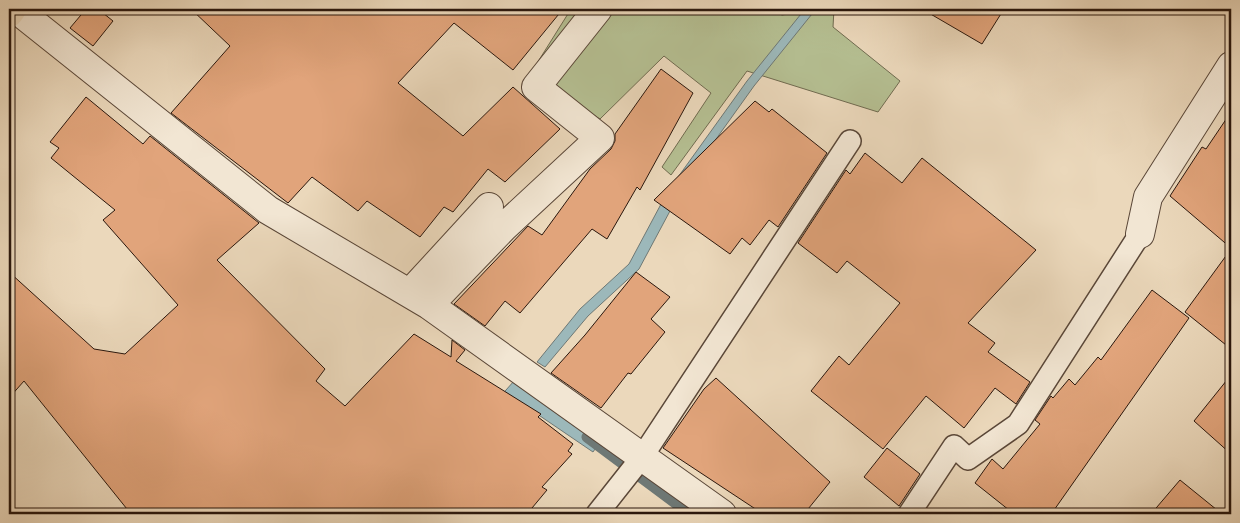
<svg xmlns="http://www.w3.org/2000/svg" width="1240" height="523" font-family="Alegreya,serif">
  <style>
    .green { fill: #b5bf92; stroke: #706b50 }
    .water { fill: #9cb8ba; stroke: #6e7875 }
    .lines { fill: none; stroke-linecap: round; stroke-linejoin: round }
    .stream { stroke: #6e7875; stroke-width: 11 }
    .building { fill: #e1a47b; stroke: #2a170d }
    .service-casing { stroke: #5a4738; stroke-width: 24 }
    .minor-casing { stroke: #5a4738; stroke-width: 30 }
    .trunk-casing { stroke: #2a170d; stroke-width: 30 }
    .service { stroke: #f2e6d3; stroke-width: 21 }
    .minor { stroke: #f2e6d3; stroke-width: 28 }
    .trunk { stroke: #ebd8bb; stroke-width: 28 }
  </style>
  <rect width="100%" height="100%" fill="#ebd8bb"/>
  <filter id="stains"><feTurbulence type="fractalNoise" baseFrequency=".004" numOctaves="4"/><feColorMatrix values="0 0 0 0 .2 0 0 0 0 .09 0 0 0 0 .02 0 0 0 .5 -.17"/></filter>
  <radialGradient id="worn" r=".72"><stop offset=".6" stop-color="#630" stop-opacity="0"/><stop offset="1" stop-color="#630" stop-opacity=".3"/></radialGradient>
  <path class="green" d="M571,9H769L782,15L817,9H834L833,27L900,81L878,112L747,71L671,175L662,167L711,93L664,56L600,119L529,76Z"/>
  <path class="water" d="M805,9H816L754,86L686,181L639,269L588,316L545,367L537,362L580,309L629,264L668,191L747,81Z
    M514,381L602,439L593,452L521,403L420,514H396Z"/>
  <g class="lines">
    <path class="stream" d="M587,437L690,514"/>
  </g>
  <path class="building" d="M86,9H98L113,21L93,46L70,28Z
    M191,9H563L513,70L454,23L398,83L463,136L513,87L560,129L505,182L488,169L453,212L444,207L420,237L367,201L358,211L312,177L288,203L171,113L230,46Z
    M922,9H1004L982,44Z
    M661,69L693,93L640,190L637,187L607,239L592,229L520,313L505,301L485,326L454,304L528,226L542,235L590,169L611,149L615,141V134Z
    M86,97L143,144L150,136L259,223L217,260L325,369L316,381L345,406L414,334L451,357L452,340L465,350L456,361L541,414L538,417L573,444L568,451L572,454L542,487L547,490L527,514H131L24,381L9,398V272L94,349L125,354L178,305L103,220L115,210L51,158L59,148L50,142Z
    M755,101L769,112L772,109L827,153L778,227L769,220L750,245L742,238L730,254L654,200Z
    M1231,112V248L1170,196L1202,147L1206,149Z
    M865,153L902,183L922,158L1036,250L968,323L995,343L988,352L1030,382L1016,404L995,388L964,428L926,396L883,449L811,391L839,356L849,365L900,303L847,261L837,273L798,243L846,170L850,174Z
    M1231,249V349L1185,312Z
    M636,272L670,297L651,319L665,332L631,374L628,373L601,408L551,373L585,335Z
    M1152,290L1189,318L1052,513L1054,514H1014L975,483L992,459L1003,469L1040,424L1035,420L1051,396L1053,398L1069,379L1075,385L1098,357L1101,360Z
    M1231,375V454L1194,421Z
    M716,378L830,482L804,514H763L663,448L704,389Z
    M887,448L920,474L899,506L864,477Z
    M1180,480L1222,514H1151Z"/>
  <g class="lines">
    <g class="service-casing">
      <path id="service" d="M597,514L642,457L850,141
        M909,514L954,446L968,459L1018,424L1140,234"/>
    </g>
    <g class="minor-casing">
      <path id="minor" d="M16,9L268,210L429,305L722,514
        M1140,234L1148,197L1231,66
        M410,293L489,207
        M429,305L503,228L600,138L536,87L598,9"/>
    </g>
    <g class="trunk-casing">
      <path id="trunk" d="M9,13L12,9"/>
    </g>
    <use href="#service" class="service"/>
    <use href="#minor" class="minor"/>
    <use href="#trunk" class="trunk"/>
  </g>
  <rect width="1240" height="523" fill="none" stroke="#ebd8bb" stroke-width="30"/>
  <rect x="10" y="10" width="1220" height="503" fill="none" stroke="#2a170d" stroke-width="2.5"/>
  <rect x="15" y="15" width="1210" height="493" fill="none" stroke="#2a170d"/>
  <rect width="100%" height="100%" filter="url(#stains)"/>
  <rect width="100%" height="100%" fill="url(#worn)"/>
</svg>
